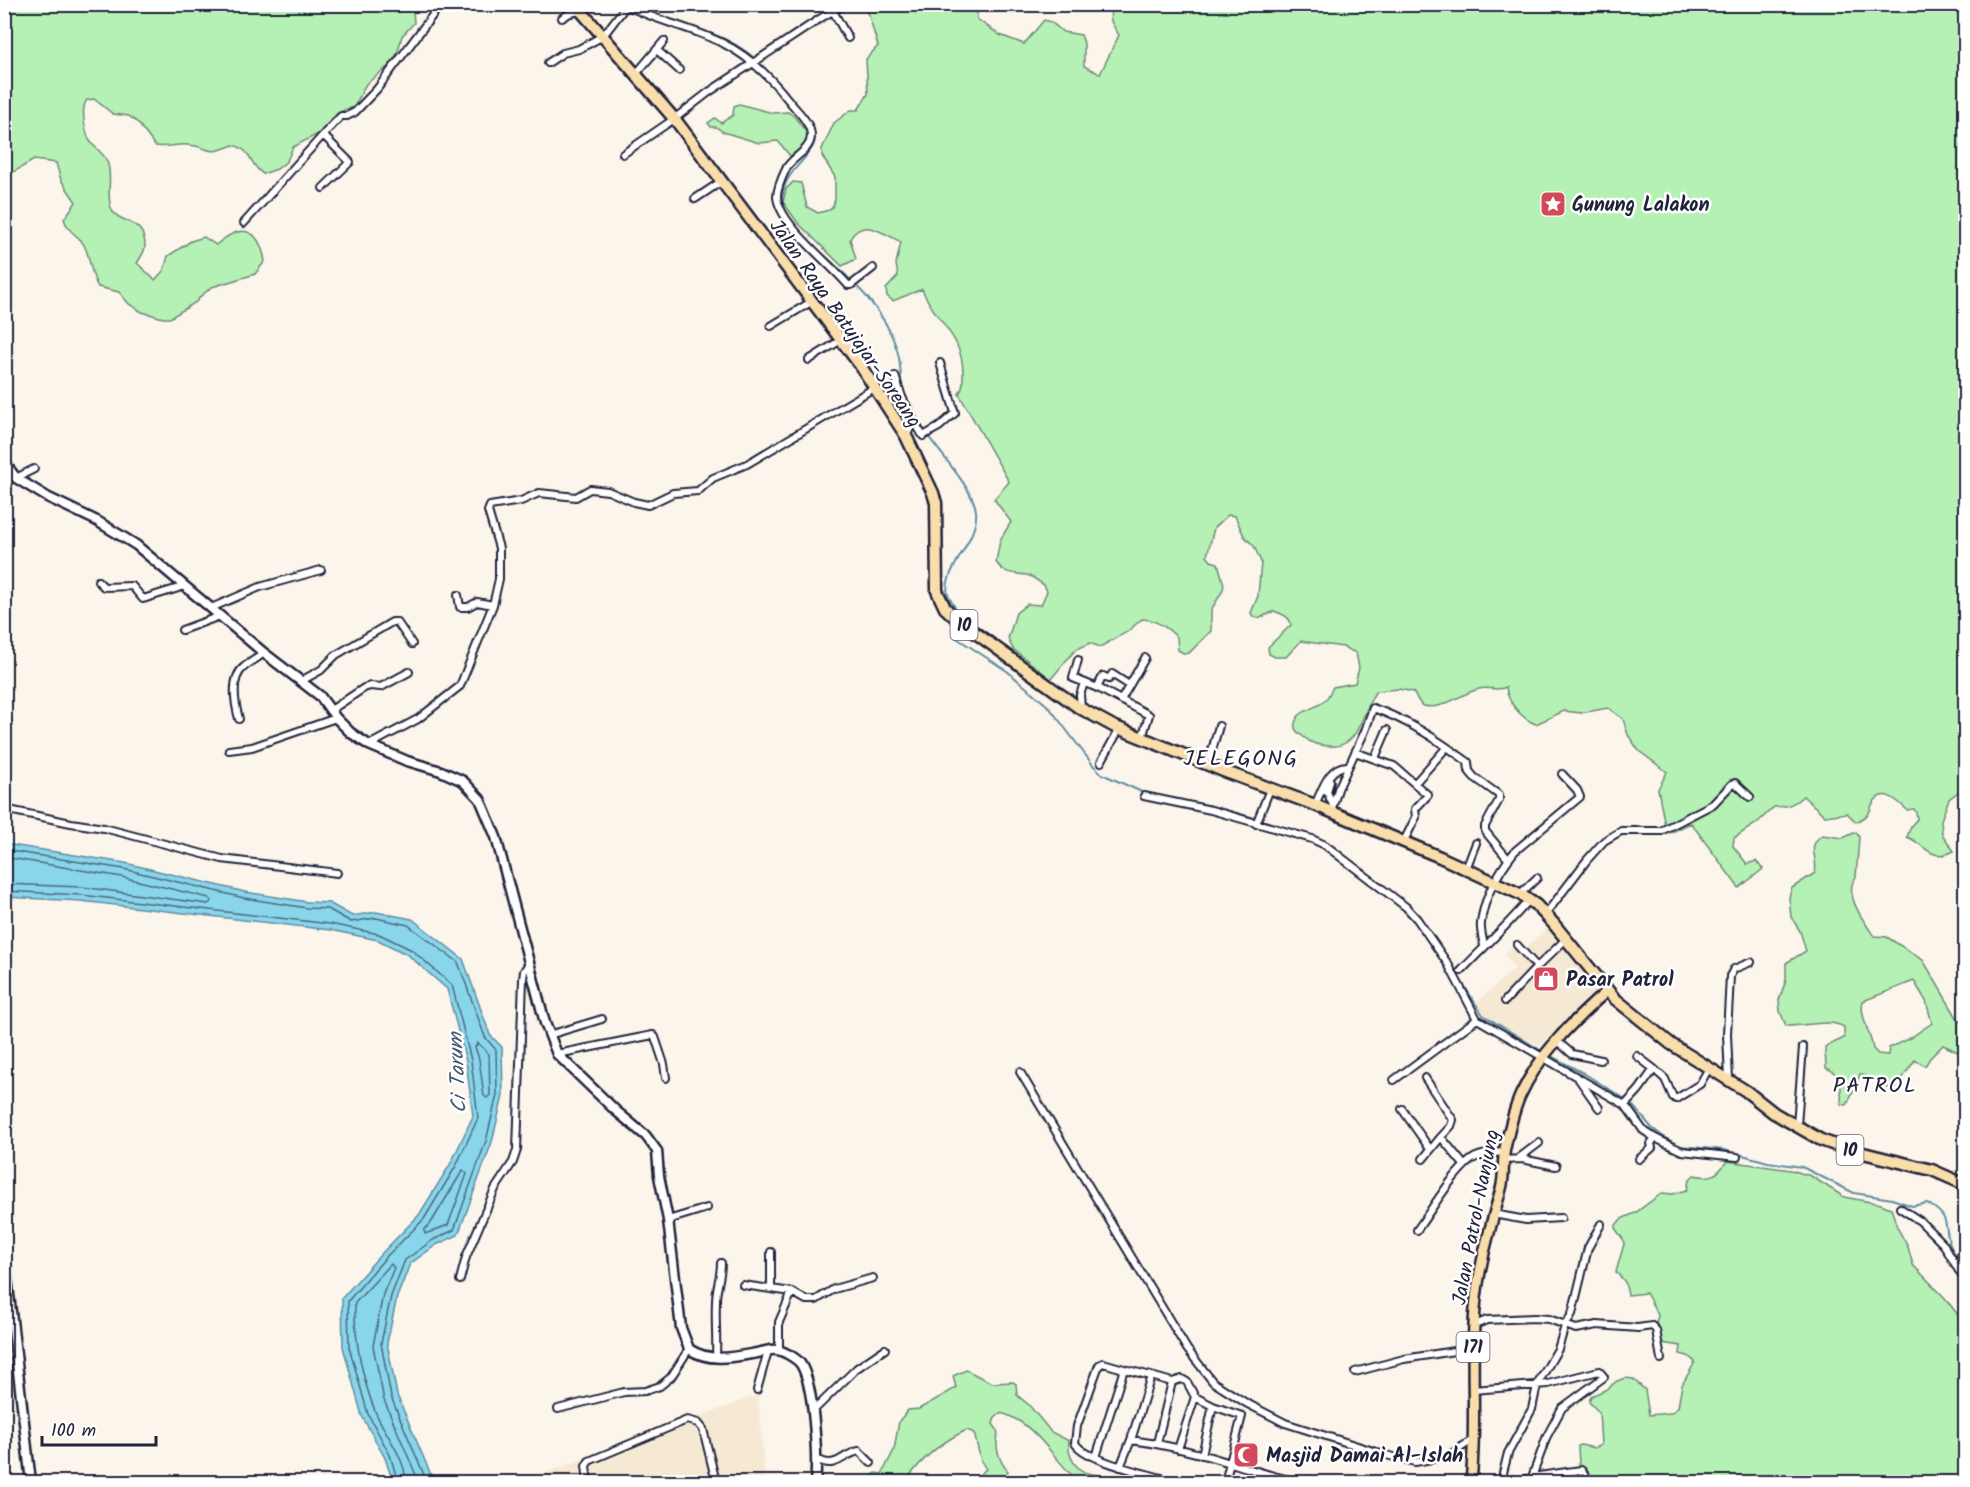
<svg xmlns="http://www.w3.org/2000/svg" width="1970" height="1487" font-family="Kalam,sans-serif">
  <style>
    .built { fill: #f6e9d4 }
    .green { fill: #b5f0b4; stroke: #6c8978; stroke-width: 1.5; fill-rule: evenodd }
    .water { fill: #89d5e9; stroke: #608da3; stroke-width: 1.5 }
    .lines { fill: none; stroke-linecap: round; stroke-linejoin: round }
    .shore { stroke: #4b6a81; stroke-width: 1.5 }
    .stream { stroke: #608da3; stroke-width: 2 }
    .street-casing { stroke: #22223b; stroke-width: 10 }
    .secondary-casing { stroke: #22223b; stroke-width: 13 }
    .primary-casing { stroke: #22223b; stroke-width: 14 }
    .highway-casing { stroke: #22223b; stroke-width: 15 }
    .street { stroke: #fff; stroke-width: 6 }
    .secondary { stroke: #fff; stroke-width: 8 }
    .primary { stroke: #f9deab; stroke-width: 9 }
    .highway { stroke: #f9deab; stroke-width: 10 }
    .labels { text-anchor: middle; stroke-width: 5; stroke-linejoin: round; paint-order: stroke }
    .shield { fill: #fff; stroke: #646476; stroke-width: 1.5 }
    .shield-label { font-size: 18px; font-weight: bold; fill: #22223b }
    .poi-label { font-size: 20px; font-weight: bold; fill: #22223b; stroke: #fff; text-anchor: start }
    .street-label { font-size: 20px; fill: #22223b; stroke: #fff }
    .water-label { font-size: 21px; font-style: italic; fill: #41586f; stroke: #fff }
    .quarter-label { font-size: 22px; letter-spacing: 1.5px; fill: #22223b; stroke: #fff }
  </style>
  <rect width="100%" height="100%" fill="#fbf5eb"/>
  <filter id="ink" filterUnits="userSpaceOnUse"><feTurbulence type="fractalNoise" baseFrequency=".0167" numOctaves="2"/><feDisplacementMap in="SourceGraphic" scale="12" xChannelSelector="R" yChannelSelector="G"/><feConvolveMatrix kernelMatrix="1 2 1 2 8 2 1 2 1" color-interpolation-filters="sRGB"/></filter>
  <g filter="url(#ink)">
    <path class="built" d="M1549,926L1560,939L1598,991L1541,1046L1517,1035L1485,1015L1477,1002L1515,968L1504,954L1515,946L1521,952Z
      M758,1395L765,1482H521Z"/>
    <path class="green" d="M4,5L5,4L415,5L413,9L414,23L402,36L397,54L390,65L366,84L354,107L344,110L337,114L320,133L293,147L287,161L277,169L263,174C249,165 253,150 233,145C205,157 213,147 188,145C176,144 166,148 155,146L138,123L129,116L113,114L94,99L87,100C80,108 85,135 92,144C98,150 103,153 107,161C113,176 106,193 111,208C116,223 139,218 144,238C147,249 143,254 137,263L155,280L164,270L168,256L191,241L204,237L216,245C241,223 259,227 265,261L255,274L212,287L201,296L196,302L170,318H163L142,312L129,304L119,292L98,287C90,275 91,258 84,245C78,234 69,234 64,219L76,202L61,180L56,163L34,160L5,177Z
      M862,5H977V19L1000,35L1024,44L1044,20L1051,22L1063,32L1081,35L1084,43V66L1100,74L1119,35C1111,23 1107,18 1114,5H1965L1966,786L1949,799L1941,820L1942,834L1954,851C1930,863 1926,844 1907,837L1911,826L1917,819L1916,812L1914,809L1907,810C1897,800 1882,786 1872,805C1870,809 1871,811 1868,814C1866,817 1860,820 1856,822L1847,813L1825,816L1803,796C1793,805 1787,807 1774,807L1757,823L1734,838L1733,846L1747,864L1756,861L1763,869L1739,888L1691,823L1670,833L1664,821L1658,789L1667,772L1639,751L1628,735L1623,719L1608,708L1581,713L1564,711L1536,724C1522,719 1507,702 1506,687C1497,692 1488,686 1479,689C1461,693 1440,713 1421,705L1413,692L1399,689L1376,691C1362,710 1360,749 1330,746C1319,745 1313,745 1305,738C1300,734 1293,730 1295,724C1297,710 1315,709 1323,702C1328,698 1330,693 1333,687L1355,683L1359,668L1356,653L1343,647L1301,641L1286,657H1275L1269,654L1268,647L1291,625C1290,616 1281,614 1274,611L1260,618L1253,617L1251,613L1258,596L1261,562L1254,546L1244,536L1235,516L1228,515L1214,528L1207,556L1211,561L1218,563L1224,585L1222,592L1211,610V631L1189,653L1185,654L1178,650L1177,637C1166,627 1157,620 1142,619L1127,632L1100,647L1090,643L1075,650L1051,679L1013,649L1008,639L1016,613L1027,604L1041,605L1047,591L1044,585C1039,582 1032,576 1027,575C1014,573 1004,575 996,562L1000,540L1011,522L994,499L1009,482L959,394C963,388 963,384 963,376C964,334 935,323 922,289L893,301L887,296L886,289L898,276L896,264L901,242C884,234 863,216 850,239L856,259L842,266L798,223L783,202L786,189L793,182L801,183L807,207L818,213L829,210L833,206L835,199V177L822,156V149L834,123L851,110H858L868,94L866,59L878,46L869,16Z
      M739,104L773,113L788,112L794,116L810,137L808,143L790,156L778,141L759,143L723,132L716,127H711L708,123L715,118L721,123L733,115L734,106Z
      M1856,832L1859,837L1856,877C1842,892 1864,922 1874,936L1887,937L1923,960L1959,1021L1965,1022L1966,1056L1943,1045L1930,1058L1925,1066L1915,1060L1895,1089C1880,1089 1874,1075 1860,1075L1847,1105L1841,1104C1842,1090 1842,1073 1826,1068L1825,1047L1844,1038V1027C1829,1018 1803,1027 1786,1026L1780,1011L1779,1000L1786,980V963L1806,951L1800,931L1791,917L1789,897L1792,888L1815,873C1819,856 1805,848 1822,835L1843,838ZM1914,981L1926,1001L1932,1023L1910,1038L1889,1048L1888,1055L1878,1054L1873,1049C1871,1033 1859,1016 1863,1001Z
      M1727,1161L1791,1170L1811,1176L1844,1197L1881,1204L1891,1208L1897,1227L1908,1247L1913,1265L1945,1298L1965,1324V1482H1589L1591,1477L1587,1469L1579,1465C1579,1459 1578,1453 1578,1446L1581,1445L1594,1448L1601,1445L1599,1412L1589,1402L1591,1396L1605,1390L1617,1381L1625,1378L1633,1379L1645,1390L1649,1415L1671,1413L1678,1407L1682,1385L1695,1362L1688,1356L1680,1354L1681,1346L1661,1343L1656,1324L1658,1315L1646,1293L1628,1295L1625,1282L1616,1272L1624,1244L1623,1239L1615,1228L1616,1225L1621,1219L1635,1213L1662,1193L1673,1194L1687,1190L1689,1180L1694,1175C1711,1179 1717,1176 1727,1161Z
      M966,1370L992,1383L1013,1382L1016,1384L1017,1395L1029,1405L1051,1432L1069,1441C1067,1456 1076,1472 1092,1474C1101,1476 1108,1474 1114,1482H1079C1054,1461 1035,1421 1000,1413L995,1417L993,1424C999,1431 998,1434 997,1442C996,1452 1002,1465 1008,1471L1005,1478L999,1480L997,1482H971L986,1469L981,1461L974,1433L967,1430C940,1442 922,1459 905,1482H863L876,1473L882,1474L894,1450L899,1421L908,1410L919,1409L956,1388L953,1376Z"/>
    <path class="water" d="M5,844L125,863L245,892L308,902L329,903L352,916L376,912L412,919L463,959L490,1035L502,1047L503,1096L492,1142L458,1235L436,1245L410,1264L397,1297L387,1343L397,1395L434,1482H393L385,1458L362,1416L343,1347L342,1298L382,1253L419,1215L451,1163L473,1116L466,1061L447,989L408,955L378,940L330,930L81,901L5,897Z"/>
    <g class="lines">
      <path class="shore" d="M4,850L124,869L244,898L307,908L328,909L351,922L376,918L408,925L458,962L485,1037L496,1050L497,1095L486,1141L454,1230L433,1240L405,1260L391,1296L381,1343L391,1397L427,1482
        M4,857L122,877L209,898L212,901L208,904L82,887L4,884
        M4,891L81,895L330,924L379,934L412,950L452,985L471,1060L478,1118L456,1166L424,1219L386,1257L348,1301L349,1347L368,1414L390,1455L398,1482
        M478,1043L489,1054L490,1095L487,1098L484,1096L479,1059L475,1047Z
        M463,1170L467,1174L448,1225L425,1234L424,1230L431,1223Z
        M406,1482C405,1456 385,1435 375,1411C362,1378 354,1338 355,1303L391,1264L394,1268L383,1294L373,1346L384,1400L419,1482"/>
      <path class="stream" d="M633,4L652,14
        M697,29C718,35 736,43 753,57
        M762,65L797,106
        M783,206C777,165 827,156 812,128
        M788,216L805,237
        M809,241C842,272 884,304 897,350C901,361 900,374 902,386C905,399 912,412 919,423C932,445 974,488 976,511C979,541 941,571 948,595C951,602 956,608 959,615
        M953,626L952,631L955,637L1007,671L1049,707L1093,765L1102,774L1144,793
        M1193,804L1208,805L1251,817
        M1264,821L1313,836
        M1326,843L1336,848L1353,863
        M1416,913L1421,918L1445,955
        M1454,970L1483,1015L1542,1051
        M1547,1054L1585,1074L1625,1099
        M1633,1106L1652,1128L1669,1141L1680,1146L1724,1150L1768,1162L1802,1167L1854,1193L1892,1199L1912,1206L1927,1203C1953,1218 1942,1224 1951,1247C1955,1256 1961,1264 1966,1273"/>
      <g class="street-casing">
        <path id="street" d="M624,4C651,19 681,25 709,37C743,50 768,74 790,102C797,111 811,123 811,136C811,150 794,156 787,167C783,175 777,188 777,197C780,225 830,263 848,285H851L873,268
          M833,11L848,38
          M562,18L570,13L580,11
          M658,51L679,70
          M548,63L563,53L579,49L603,36L626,6
          M636,74L664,41
          M623,154L674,119L709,92L821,18L845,4
          M323,188L350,162L323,135L341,116H347L355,112L377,89L441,4
          M695,199L722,181
          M244,223L323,135
          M771,326L811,302
          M809,360L841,340
          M895,376L902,397L914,421L906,436
          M914,421L923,436L939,427L955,413L940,363
          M16,478L34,469
          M98,581L104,587L132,586L143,599L185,586
          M458,595L460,607H468L477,602L493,605
          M211,608L260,587L321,570
          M182,630L220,616
          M1078,660L1073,678L1100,689L1149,715L1142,738
          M301,681L321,670L336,655L392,622H397L412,644
          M1097,688L1103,676L1109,679L1112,674L1129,685
          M1121,700L1145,658
          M1081,708L1080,695L1084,683
          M331,710L364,688L370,686L381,687L409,672
          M239,719C235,704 230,678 244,667C250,662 258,658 264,653
          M369,745L418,719L460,686L493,605L499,579V548L488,511L490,506L521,501L539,493L576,497L590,489L608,491L634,502L648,505L673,493L698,491L713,478L747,464L874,388
          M229,750L252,747L336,718
          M1355,752L1394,766L1428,795L1415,809L1416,817L1403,843
          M1375,758L1387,730
          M1101,762L1120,728
          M1208,764L1219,726
          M1330,781L1327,792L1333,805
          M1415,783L1447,747
          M1144,796L1211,810L1312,839L1325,845L1406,907L1417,919L1448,964L1477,1019L1625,1105L1643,1130L1655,1138L1682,1151L1737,1157
          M1315,805C1322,790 1329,765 1348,766
          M4,809L71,823L104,828L222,859L337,873
          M1331,812L1338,789L1365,731L1373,708C1408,720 1438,740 1468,762L1469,771L1474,777L1499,795V800L1485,826V831L1508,859
          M1256,824L1270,789
          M1466,869L1476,843
          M1520,894L1537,878
          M1545,915L1587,860L1604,841L1621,831H1661L1713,804L1732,784L1735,783L1750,797
          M1517,945L1537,967
          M1484,946C1483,939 1480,930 1481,923C1484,897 1499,871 1515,851L1580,797L1577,790L1562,774
          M1461,971C1484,947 1508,925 1529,900
          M1505,1001L1537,967L1566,939
          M549,1035L602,1019
          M1556,1040L1572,1054L1601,1060
          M557,1054L653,1035L655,1037L664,1064L666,1078
          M1654,1069L1665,1079L1673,1097L1676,1099L1700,1084L1709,1068
          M1020,1072L1187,1349L1213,1382L1246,1403L1285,1423L1386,1455L1415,1462L1448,1456L1474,1439
          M1425,1078L1453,1120L1451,1126L1441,1137L1464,1165
          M1578,1078L1599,1108
          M1394,1080L1477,1019
          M1729,1080L1727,1034L1730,976L1734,969L1751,962
          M1625,1105L1639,1090L1654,1069L1637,1056
          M1402,1109L1430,1149
          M1797,1125L1803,1047
          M1519,1158L1539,1143
          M1423,1159L1441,1137
          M1639,1159L1652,1148L1651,1143L1655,1138
          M1504,1160L1522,1159L1556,1166
          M1900,1208L1920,1221L1944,1245L1966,1283
          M1493,1214L1526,1220L1561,1218
          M668,1220L707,1208
          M1417,1230C1431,1211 1457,1166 1476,1157C1485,1153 1495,1153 1504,1152
          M1961,1256L1966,1261
          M460,1280L466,1257L495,1189L513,1162L517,1150L523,979L524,971L529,963
          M743,1285L792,1292L779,1322V1350
          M771,1289V1252
          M792,1292L806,1300H816L834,1289L873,1278
          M1475,1325L1487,1320L1534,1318L1549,1319L1576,1329L1597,1325L1638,1328L1652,1326L1656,1330L1661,1359
          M716,1358C717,1339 715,1320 716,1301C716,1288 721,1277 721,1263
          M1124,1369L1103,1363L1099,1365L1077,1426L1075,1443C1085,1461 1155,1476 1177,1482
          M1355,1372L1404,1359L1473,1348
          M757,1390L768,1351
          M1473,1390L1548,1384L1599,1371L1604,1377L1562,1408L1547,1436L1532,1477L1518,1482
          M1213,1406L1242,1416L1225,1482
          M558,1409L624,1392L645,1391L660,1386L671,1377L689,1349
          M812,1412L857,1368L885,1349
          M1157,1443L1172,1382
          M1178,1449L1195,1397
          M1202,1455L1213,1406L1195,1397L1187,1382L1182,1379L1172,1382L1151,1376L1131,1440C1163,1444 1196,1452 1227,1462C1252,1469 1275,1478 1300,1482
          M1096,1457L1124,1369L1151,1376
          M816,1459C838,1470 840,1455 859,1451L871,1463
          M1120,1467L1131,1440
          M1532,1477L1581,1470L1590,1482
          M588,1482L586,1466L589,1461L687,1420L698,1423L703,1429L716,1482
          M1504,1482L1503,1473L1508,1453L1532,1409L1537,1385L1558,1349L1565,1326L1572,1314L1588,1248L1601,1224"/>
      </g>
      <g class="secondary-casing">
        <path id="secondary" d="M4,462L16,478L47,497L97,521L136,545L264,653L320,696L336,718L351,733L369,745L407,761L441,771L463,781L480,799L496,837L545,1023L557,1054L615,1110L646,1136L657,1151L659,1176L668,1220L681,1328L689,1349C710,1363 734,1357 757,1353C763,1352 770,1349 776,1350C782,1350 796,1358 800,1363C814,1382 818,1459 815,1482
          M4,1252L31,1482"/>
      </g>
      <g class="primary-casing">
        <path id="primary" d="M1471,1482C1477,1425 1470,1367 1475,1309C1478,1268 1490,1229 1501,1189C1505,1176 1502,1162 1505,1148C1509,1131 1513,1112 1520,1096C1540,1053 1572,1022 1607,991"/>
      </g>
      <g class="highway-casing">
        <path id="highway" d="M575,4L677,122L860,365L906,436L933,493L936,503L937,591L945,608L959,621L1078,707L1113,726L1226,772L1315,805L1440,857L1520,894L1536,905L1553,923L1614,998L1671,1044L1746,1091L1774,1113L1821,1140L1843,1148L1932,1170L1966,1185"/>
      </g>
      <use href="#street" class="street"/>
      <use href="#secondary" class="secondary"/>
      <use href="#primary" class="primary"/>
      <use href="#highway" class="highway"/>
    </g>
  </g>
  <defs>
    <g id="sight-square" transform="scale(1.35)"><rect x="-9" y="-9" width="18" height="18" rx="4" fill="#d1495b" stroke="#fff"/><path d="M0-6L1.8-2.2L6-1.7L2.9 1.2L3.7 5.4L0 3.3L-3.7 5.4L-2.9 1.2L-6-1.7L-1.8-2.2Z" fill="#fff"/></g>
    <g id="shop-square" transform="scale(1.35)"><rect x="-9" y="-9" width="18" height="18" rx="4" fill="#d1495b" stroke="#fff"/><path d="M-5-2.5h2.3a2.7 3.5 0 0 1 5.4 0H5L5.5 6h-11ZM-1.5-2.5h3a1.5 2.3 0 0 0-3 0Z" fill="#fff"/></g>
    <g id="mosque-square" transform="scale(1.35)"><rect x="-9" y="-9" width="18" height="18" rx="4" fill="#d1495b" stroke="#fff"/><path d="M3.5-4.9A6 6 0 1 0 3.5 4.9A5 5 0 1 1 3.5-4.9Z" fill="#fff"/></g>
  </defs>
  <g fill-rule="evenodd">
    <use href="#sight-square" x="1553" y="204"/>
    <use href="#shop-square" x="1546" y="979"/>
    <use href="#mosque-square" x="1246" y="1455"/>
  </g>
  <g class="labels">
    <g class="shield">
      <rect x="950.5" y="610" width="27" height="30" rx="4.5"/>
      <rect x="1836.5" y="1135" width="27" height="30" rx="4.5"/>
      <rect x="1456.5" y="1332" width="33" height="30" rx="4.5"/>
    </g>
    <g class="shield-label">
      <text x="964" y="631">10</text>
      <text x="1850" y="1156">10</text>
      <text x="1473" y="1353">171</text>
    </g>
    <g class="poi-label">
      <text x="1572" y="211">Gunung Lalakon</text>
      <text x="1566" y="986">Pasar Patrol</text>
      <text x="1266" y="1462">Masjid Damai Al-Islah</text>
    </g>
    <g class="street-label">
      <text transform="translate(846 323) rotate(55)" y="7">Jalan Raya Batujajar-Soreang</text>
      <text transform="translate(1475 1217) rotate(-79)" y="7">Jalan Patrol-Nanjung</text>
    </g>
    <g class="water-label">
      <text transform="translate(457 1073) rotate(-93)" y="7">Ci Tarum</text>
    </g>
    <g class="quarter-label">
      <text x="1241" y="765">JELEGONG</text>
      <text x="1875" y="1092">PATROL</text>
    </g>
  </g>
  <rect width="1970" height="1487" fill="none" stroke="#fff" stroke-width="24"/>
  <rect x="12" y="12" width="1946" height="1463" fill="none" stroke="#22223b" stroke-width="2" filter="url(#ink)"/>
  <path d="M42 1436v9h114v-9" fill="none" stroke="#22223b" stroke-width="3"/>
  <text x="51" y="1436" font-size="18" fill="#22223b" stroke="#ffffff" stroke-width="4.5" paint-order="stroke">100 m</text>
</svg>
